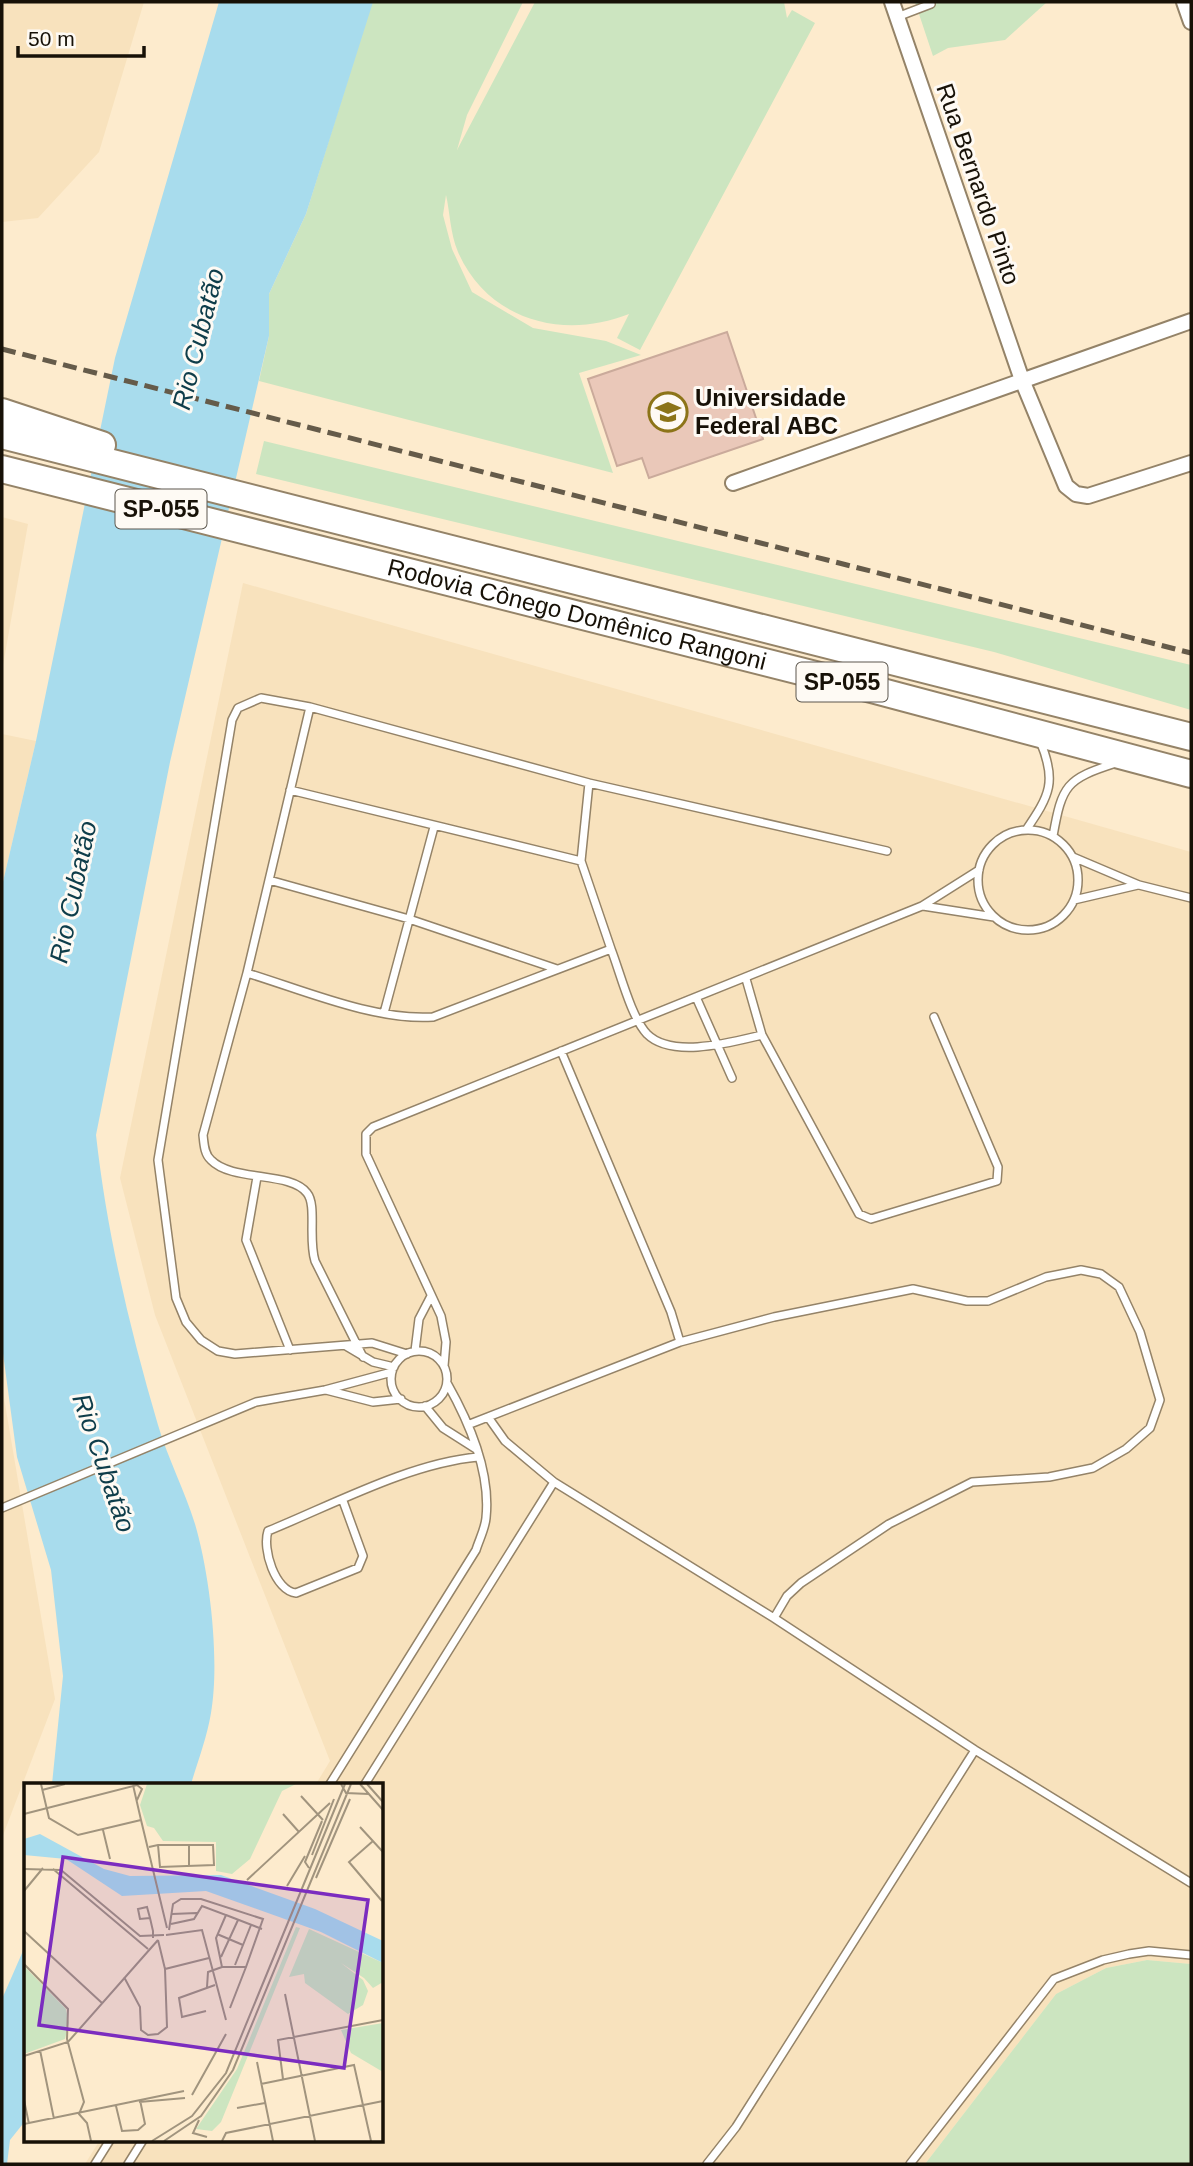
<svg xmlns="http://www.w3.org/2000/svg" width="1193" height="2166" font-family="Helvetica,sans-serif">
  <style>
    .built { fill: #f8e2bd }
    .green { fill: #cce5c0 }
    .water { fill: #a8dced }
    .building { fill: #eac8b9; stroke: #caaa9b; stroke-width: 2 }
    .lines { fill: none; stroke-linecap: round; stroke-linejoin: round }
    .service-casing { stroke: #948368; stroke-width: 10 }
    .minor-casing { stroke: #948368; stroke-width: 18 }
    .motorway-casing { stroke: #948368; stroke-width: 30 }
    .service { stroke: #fff; stroke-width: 7 }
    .minor { stroke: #fff; stroke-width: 14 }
    .motorway { stroke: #fff; stroke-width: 26 }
    .rail { stroke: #655b4a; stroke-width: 5; stroke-dasharray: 14 7; stroke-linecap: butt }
    .labels { text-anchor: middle; stroke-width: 6; stroke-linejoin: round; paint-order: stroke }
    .shield { fill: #fefaf4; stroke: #5c574e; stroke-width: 2 }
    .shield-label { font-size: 23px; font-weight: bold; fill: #171107 }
    .street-label { font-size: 24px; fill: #171107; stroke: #fefaf4 }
    .poi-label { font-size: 24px; font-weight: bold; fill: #171107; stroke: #fefaf4; text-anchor: start }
    .water-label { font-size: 26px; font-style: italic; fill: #0e3d4a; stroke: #fefaf4 }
    .inset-road { fill: none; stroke: #a1947e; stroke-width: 2 }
    .view { fill: #7b2cbf; fill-opacity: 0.15; stroke: #7b2cbf; stroke-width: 3.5 }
    .inset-edge { fill: none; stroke: #171107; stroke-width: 3.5 }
  </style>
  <rect width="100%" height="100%" fill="#fdebcd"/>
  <path class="built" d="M2,2H144L99,152L38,218L2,222Z
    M2,517L28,524L2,671Z
    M243,583L1191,852V1964L1147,1960L1106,1968L1056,1994L925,2164H85L100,2140H382V1784H316L330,1761L155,1315L120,1178Z
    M2,734L36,741L2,886Z
    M2,1386L55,1699L2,1838Z"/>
  <path class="green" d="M372,2H523L467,115L457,150L535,2H784L787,18L792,10L815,23L640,350L617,338L629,314C564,340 488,321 458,252C450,233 450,212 446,195L443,215L452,249L472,292L533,328L606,341L641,355L579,373L613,473L259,381L269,336V294L306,214Z
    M915,2H1047L1005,40L948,48L933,56Z
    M264,441L1191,665V710L994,652L256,474Z
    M1147,1960L1191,1964V2164H925L1056,1994L1106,1968Z"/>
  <path class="water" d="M219,2H373L306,214L269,294V336L170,762L96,1135C107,1234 130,1330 158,1425C168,1459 185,1491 195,1524C210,1575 220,1661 211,1713C207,1737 198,1761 191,1784H52L63,1676L51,1570L17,1457L2,1346V886L36,741L115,358Z
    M26,1944V2120L10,2140L7,2164H2V1999Z"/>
  <path class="building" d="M727,332L763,439L649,478L642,458L617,466L588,379Z"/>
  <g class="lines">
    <g class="service-casing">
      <path id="service" d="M897,17L931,4
        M589,783L887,851
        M290,790L581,861
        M1026,830C1050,795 1057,781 1040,741
        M978 880a50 50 0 1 1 100 0a50 50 0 1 1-100 0Z
        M1053,836C1062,785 1066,779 1116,763
        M1073,857L1139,885L1191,898
        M269,880L409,919L557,969
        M1074,900L1138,885
        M923,906L994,917
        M247,973L310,707
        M746,979L762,1035L859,1214L871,1219L997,1181L998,1167L934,1017
        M696,997L732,1078
        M384,1013L434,827
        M257,1177L246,1240L290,1350
        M680,1342L774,1317L913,1289L967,1301H988L1046,1277L1081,1270L1101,1274L1119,1287L1140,1332L1160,1400L1150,1428L1126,1449L1093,1468L1049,1477L972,1482L889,1524L801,1583L787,1596L774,1618
        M346,1346L373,1362L394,1367
        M415,1351L419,1319L431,1296
        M391 1379a28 28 0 1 1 56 0a28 28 0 1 1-56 0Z
        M407,1354L372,1343L235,1354L218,1351L201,1340L186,1322L176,1298L158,1160L232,720L238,708L261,698L310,707L589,783L581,861L611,949
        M363,1357L315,1261C308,1239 317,1205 307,1193C291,1171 232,1182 211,1160C204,1154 204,1143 203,1135L247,973C303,990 375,1021 433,1017L611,949C620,972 631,1017 647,1034C672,1059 732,1042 762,1035
        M444,1366L446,1342L441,1316L366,1154V1134L373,1127L922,906L979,870
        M326,1390L373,1402L401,1399
        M425,1406L443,1428L476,1449
        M488,1417L505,1441L554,1482L774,1618L975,1750L1191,1883
        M470,1424L680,1342L671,1312L561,1051
        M343,1501L363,1556L358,1568L296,1593C275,1591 262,1549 268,1531C332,1505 410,1463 478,1457
        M2,1508L256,1402L325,1390L392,1372
        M330,1784L476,1550C479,1540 485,1529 486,1518C491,1471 469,1422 447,1383
        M365,1784L554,1482
        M95,2164L110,2140
        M128,2164L143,2140
        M707,2164L736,2127L975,1750
        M910,2164L1054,1979L1103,1960L1129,1954L1149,1951L1191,1955"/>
    </g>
    <g class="minor-casing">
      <path id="minor" d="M892,2L1022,380L1066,486L1076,494L1088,496L1191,463
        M1184,2L1191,22
        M733,483L1191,321"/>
    </g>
    <g class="motorway-casing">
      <g id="motorway">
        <path d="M2,412L102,445"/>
        <path d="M2,435L1191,737"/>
        <path id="s1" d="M2,469L875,690L1191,774"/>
      </g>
    </g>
    <use href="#service" class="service"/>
    <use href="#minor" class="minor"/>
    <use href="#motorway" class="motorway"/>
    <path class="rail" d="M2,349L1191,653"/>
  </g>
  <defs>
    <g id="university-ring" transform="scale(2.0125)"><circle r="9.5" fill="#fefaf4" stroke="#8c7418" stroke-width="1.5"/><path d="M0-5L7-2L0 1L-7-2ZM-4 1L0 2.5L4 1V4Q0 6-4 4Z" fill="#8c7418"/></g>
  </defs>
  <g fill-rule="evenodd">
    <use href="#university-ring" x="668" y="412"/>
  </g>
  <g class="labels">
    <g class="shield">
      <rect x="115.5" y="489.5" width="91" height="39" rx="5"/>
      <rect x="796.5" y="662.5" width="91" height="39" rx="5"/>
    </g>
    <g class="shield-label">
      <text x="161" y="517">SP-055</text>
      <text x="842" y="690">SP-055</text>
    </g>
    <g class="street-label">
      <text transform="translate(978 184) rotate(71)" y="8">Rua Bernardo Pinto</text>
      <text dy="8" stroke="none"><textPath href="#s1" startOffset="593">Rodovia Cônego Domênico Rangoni</textPath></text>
    </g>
    <g class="poi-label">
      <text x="695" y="406">Universidade<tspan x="695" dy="28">Federal ABC</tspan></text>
    </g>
    <g class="water-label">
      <text transform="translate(198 339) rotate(-76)" y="9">Rio Cubatão</text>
      <text transform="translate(73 892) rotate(-78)" y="9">Rio Cubatão</text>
      <text transform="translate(104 1463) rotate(71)" y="9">Rio Cubatão</text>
    </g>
  </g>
  <g transform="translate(24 1783)">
    <rect width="359" height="359" fill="#fdebcd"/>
    <path d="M123,1H272L258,8L226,76L208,91L192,88V59L139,58L130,45L123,43L116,22ZM272,144L276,145L197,339L188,348L172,346L213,286ZM285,146L359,180V199L349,205L340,195L317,180L339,197L344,208L339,222L324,231L281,200L280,191L265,194ZM0,183L42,226L45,240L41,256L0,271ZM359,240V289L327,270L317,247Z" fill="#cce5c0"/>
    <path d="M16,51L80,86L106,93L197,92L291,126L359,158V180L297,149L182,108L98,113L42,76L0,72V56Z" fill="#a8dced"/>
    <path class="inset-road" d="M17,1L25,35L54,52L117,37L143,145M317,1L322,10L345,11M336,1L359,27M343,1L359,19M109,2L117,37M18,7L41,1M277,13L299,37M0,31L113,2L118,6L113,17M259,31L275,49M336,44L359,69M79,47L86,76M349,58L325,79L358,118M165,62V84M125,64L134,62H189L190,82L136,84L134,62M288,72L310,16M285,85L281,79L298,38M0,86L37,87L116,153L140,152M29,86L124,166M292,95L326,16M223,97L306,20M263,103L281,73M0,108L19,85M148,131L173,130M202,132L238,146M126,135L116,136L114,126L123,124L126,135L129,148V155M147,141L170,136L178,123L202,132L192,155L198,184L184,189L183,204M145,147L149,121L157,116H177L239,136L222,184H198M0,148L78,220M193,151L219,162M142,152L178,147L202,237M134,157L141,186L185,175M197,174L214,137M0,181L44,226L43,256L60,319L55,331L63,340L67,358M211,182L227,142M100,194L116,224L117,247L124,252L134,251L143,244L141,186M261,211L291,358M206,225L222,184M182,228L158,234L155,215L191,202M16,267L30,336M0,273L44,259L134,157M233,279L249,358M259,296L254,257L359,237M237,301L330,282L347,358M168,312L202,251M0,317L5,341M115,319L161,315M92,323L98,348L114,347L121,341L116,317M213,325L241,320M175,337L169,350L183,354M0,341L160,308M128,358L168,333L202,290L321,1M140,358L177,333L209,287L327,1M198,358L202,350L359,318"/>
    <path class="view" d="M39,74L344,117L320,285L15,242Z"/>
    <rect width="359" height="359" class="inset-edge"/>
  </g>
  <rect width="1193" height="2166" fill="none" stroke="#171107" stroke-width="7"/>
  <path d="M18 46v10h126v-10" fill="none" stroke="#171107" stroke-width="3.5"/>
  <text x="28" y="46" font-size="21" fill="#171107" stroke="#fefaf4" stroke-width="5" paint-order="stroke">50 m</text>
</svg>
